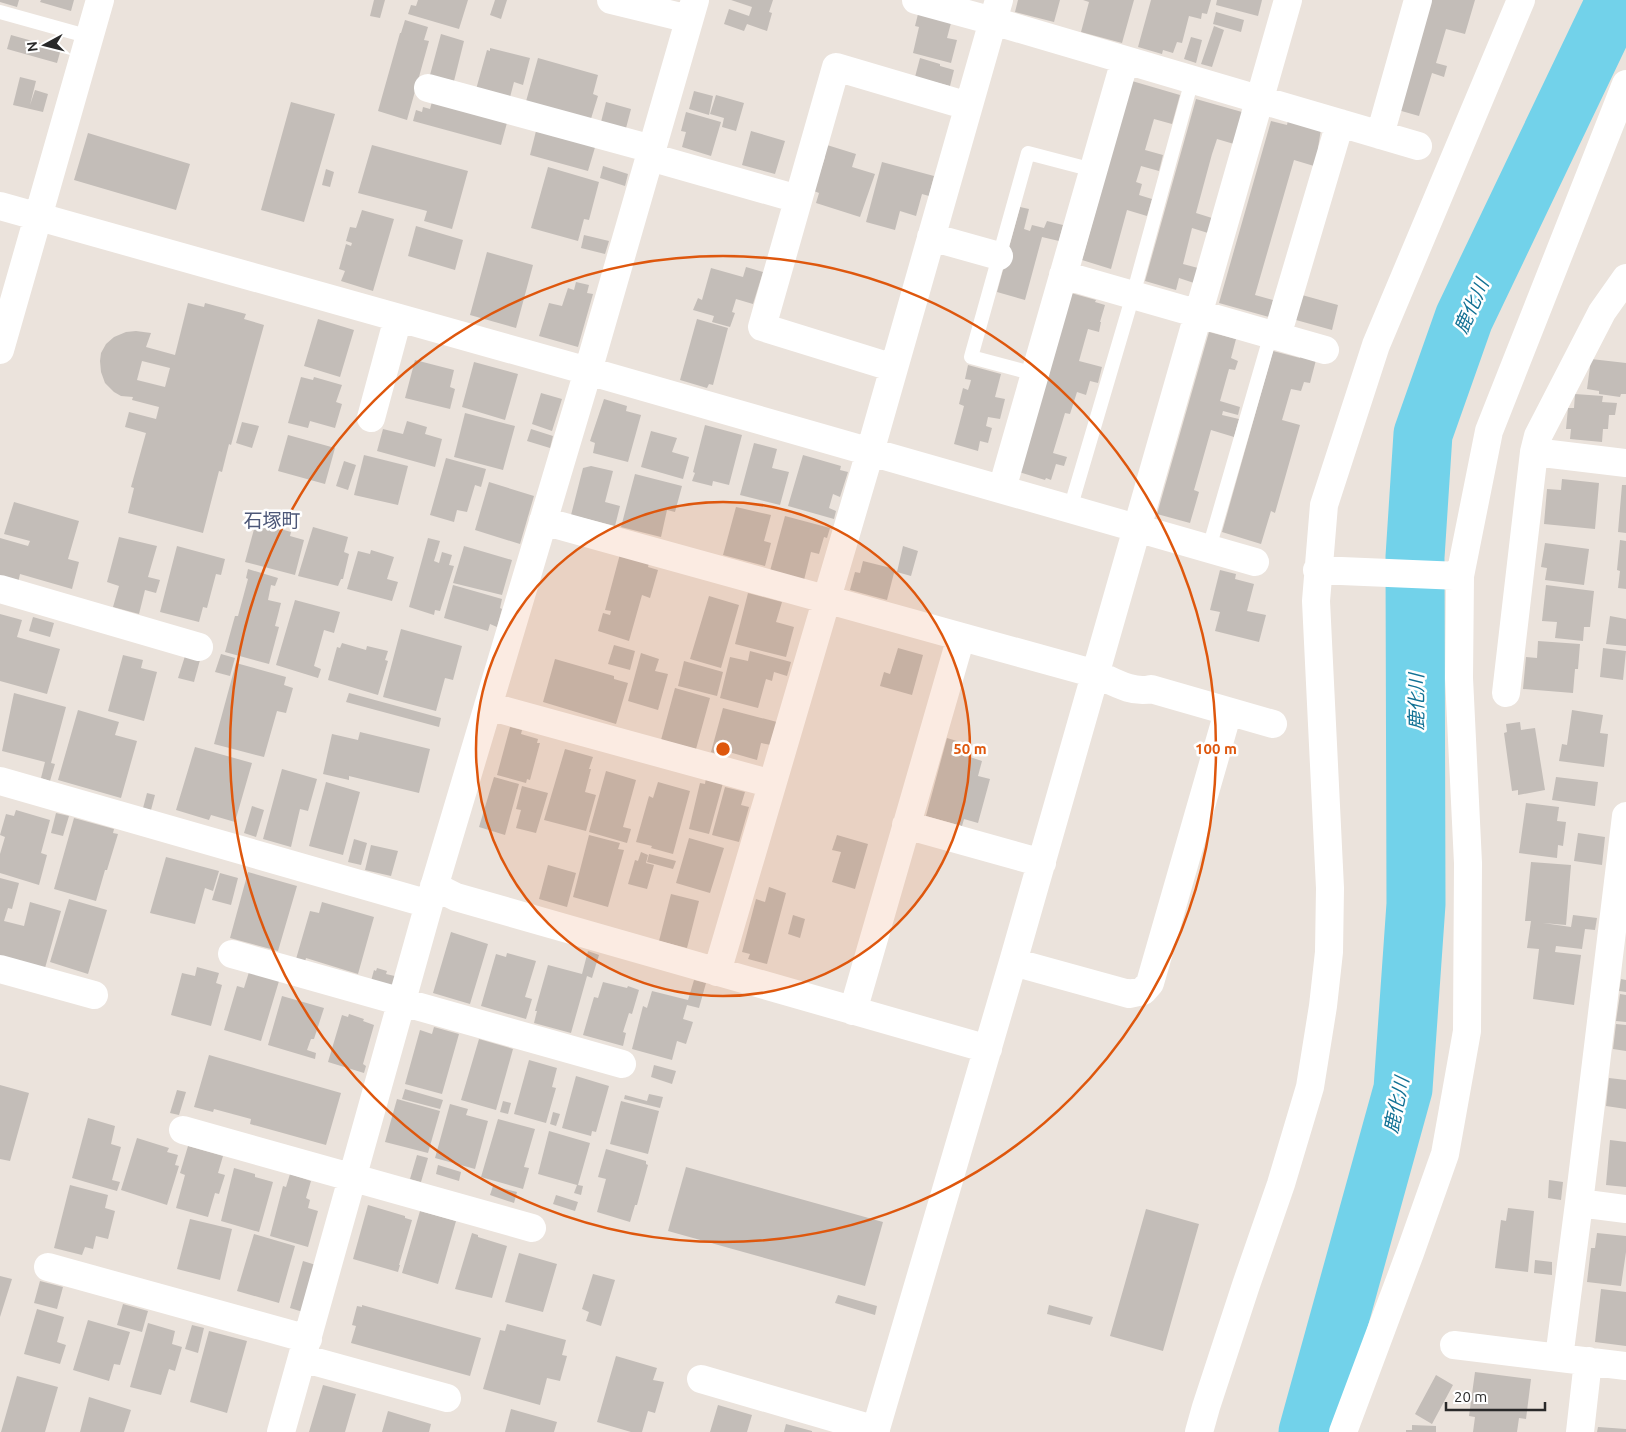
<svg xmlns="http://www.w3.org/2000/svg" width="1626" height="1432" font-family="Ubuntu,'Noto Sans JP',sans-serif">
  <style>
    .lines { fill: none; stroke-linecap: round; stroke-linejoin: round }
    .river { stroke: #72d2ea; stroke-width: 59 }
    .building { fill: #c3bdb8; fill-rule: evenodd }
    .lane { stroke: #fff; stroke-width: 14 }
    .street { stroke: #fff; stroke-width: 28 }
    .ring { fill: none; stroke: #de570d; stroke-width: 2.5 }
    .labels { text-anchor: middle; stroke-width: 5; stroke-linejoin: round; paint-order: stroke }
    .water-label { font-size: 19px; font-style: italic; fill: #127194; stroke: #fff }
    .neighbourhood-label { font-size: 19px; fill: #4c5778; stroke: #fff }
    .centre { fill: #de570d; stroke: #fff; stroke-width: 2.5 }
    .ring-label { font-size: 15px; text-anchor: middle; font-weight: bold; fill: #de570d; stroke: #fff; stroke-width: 5; stroke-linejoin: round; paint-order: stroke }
  </style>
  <rect width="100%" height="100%" fill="#ebe3dc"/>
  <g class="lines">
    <path class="river" d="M1308,1432L1403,1089L1416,904L1415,557L1423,434L1464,318L1616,0"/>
  </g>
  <path class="building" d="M0,0H19L17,7L0,2Z
    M41,0H74L71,11L40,2Z
    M374,0H385L380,18L370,16Z
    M418,0H468L459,29L408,14L411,5L416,6Z
    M495,0H507L501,19L490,15Z
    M731,0H773L769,12L772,13L767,31L747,24L744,31L724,24L729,9L749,16L752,7Z
    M1018,0H1060L1054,22L1015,12Z
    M1083,0H1134L1122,43L1081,32L1089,2Z
    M1151,0H1211L1207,14L1202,13L1201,19L1189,16L1182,43L1177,42L1173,53L1163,50L1162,54L1138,47Z
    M1217,0H1262L1258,16L1216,5Z
    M1429,0H1475L1465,34L1446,29L1436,63L1447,66L1444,77L1432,73L1419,116L1398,110Z
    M1216,12L1244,20L1241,32L1213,24Z
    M918,14L951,23L947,38L957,40L951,63L913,53L919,27L915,26Z
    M405,20L428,27L424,40L429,41L407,120L378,111L400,33H401Z
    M1214,26L1224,30L1212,67L1201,64Z
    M441,34L464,41L454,81L430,75Z
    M11,35L61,49L57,63L7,49Z
    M1191,37L1202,40L1196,63L1184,59Z
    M490,48L530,58L523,85L514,82L509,101L475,93L487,50L490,51Z
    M538,58L598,75L593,94L598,96L590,122L525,105Z
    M920,58L940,64V66L954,70L950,86L915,77Z
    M20,77L36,81L30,105L35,90L48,94L43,112L13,105Z
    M1132,81L1180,95L1172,124L1154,119L1145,150L1163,155L1159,171L1141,166L1136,182L1142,184L1139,195L1152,199L1147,216L1127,210L1111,269L1082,260Z
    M694,91L713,96L709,115L689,109Z
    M716,95L744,103L736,131L722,127L724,118L710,114Z
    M433,98L508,119L501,145L413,121L416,110L422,112L423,107L430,109Z
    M1196,99L1242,112L1234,144L1217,139L1212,154L1196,213L1212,218L1208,233L1192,228L1183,264L1198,268L1194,283L1179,278L1176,290L1145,281Z
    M291,102L335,114L304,222L261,210Z
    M606,102L631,109L625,132L600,126Z
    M686,112L721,122L711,156L682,147L686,132L681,131Z
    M1288,120L1321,129L1318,148L1319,149L1314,166L1294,160L1255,295L1273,300L1269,317L1219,303L1271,121L1287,125Z
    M536,131L596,144L588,171L530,155Z
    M751,131L785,141L775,174L742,165Z
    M88,133L190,164L176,210L74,180Z
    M372,145L468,171L452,229L424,221L427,211L358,193Z
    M827,145L856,154L852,167L875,174L860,217L816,203L819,193L814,191L825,157L823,156Z
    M882,162L934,176L929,196L922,194L916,216L900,211L895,230L866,222Z
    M603,166L628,174L625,186L600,178Z
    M548,167L599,182L589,220L584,219L578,241L531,228Z
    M326,169L334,172L330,187L322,185Z
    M1020,207L1029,209L1024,229L1030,231L1032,225L1044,228L1047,221L1063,225L1059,241L1042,237L1025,300L997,292Z
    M362,210L394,219L373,291L341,281L345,271L339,269L346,244L351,246L352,243L346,241L350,227L356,228Z
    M416,226L463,240L455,270L408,256Z
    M584,235L609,241L605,254L581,248Z
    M487,252L533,265L516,328L470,315Z
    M746,267L763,272L753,304L736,299L732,312L735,313L730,327L712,322L714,316L693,310L698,298L702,300L711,268L743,277Z
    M576,282L589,285L587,293L593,294L578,347L539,336L549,303L562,306L568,288L574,290Z
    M1071,293L1096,300L1095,302L1105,305L1100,322H1101L1099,332L1088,329L1079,361L1102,367L1098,383L1090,381L1086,395L1077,392L1070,414L1065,413L1053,453L1067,457L1064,466L1056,464L1051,480L1046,478L1045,480L1019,472Z
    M1302,295L1338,305L1332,330L1296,320Z
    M188,303L204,307L205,303L246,314L244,319L264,325L231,445L229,444L222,472L219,471L203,533L128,513L134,488L131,487L146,433L125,427L129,412L156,419L159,407L132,400L133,397L121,396L114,392L105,383L101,372L100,361L101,353L106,344L114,337L126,332L136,331L151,333L146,347L175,355ZM142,361L170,368L165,387L137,380Z
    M318,319L354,330L340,377L304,366Z
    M697,319L728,328L713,385L709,384L707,388L680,380Z
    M1209,332L1236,339L1231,358L1238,361L1235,370L1229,369L1220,401L1240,407L1238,415L1223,411L1222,415L1239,419L1234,437L1211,430L1194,490L1199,492L1190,523L1157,514Z
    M1273,351L1300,358L1301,355L1316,360L1310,383L1304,382L1301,391L1291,389L1282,420L1300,425L1275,513L1271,511L1261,544L1222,532Z
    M1591,359L1626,363V394H1621L1620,397L1599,394V391L1587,389Z
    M415,360L454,370L450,387L455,389L450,409L405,398Z
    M474,362L518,374L505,420L462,407Z
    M968,365L1001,374L995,397L1005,399L1000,419L988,417L986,426L992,428L988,443L980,441L978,451L954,444L964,406L959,404L963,388L968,390L970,384L971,380L965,379Z
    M301,377L313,380L314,377L342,385L336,402L342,404L335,428L310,421L308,428L288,423Z
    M541,393L562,399L552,431L532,424Z
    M1575,394L1603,396L1602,402L1617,403L1615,415H1609L1608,429H1603L1602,442L1570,439L1571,429H1566L1568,408H1574Z
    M604,399L627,406L626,411L641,415L628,462L593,453L595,443L590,441Z
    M465,413L515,426L503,470L454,457Z
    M407,421L427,427L425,434L442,439L435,467L377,451L383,429L403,434Z
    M242,422L259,426L252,448L236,443Z
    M705,425L742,435L729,485L713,481L712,486L692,481L695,473L693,472Z
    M531,429L553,436L550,448L527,441Z
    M651,431L677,438L672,452L689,457L683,479L641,467Z
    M288,435L335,448L325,484L278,471Z
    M754,443L777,449L772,468L789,472L780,505L740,495Z
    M364,455L408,466L398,505L354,495Z
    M803,455L841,466L840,470L848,472L840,497L833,494L829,508L836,511L834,519L788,506Z
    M446,458L486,469L481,487L475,485L467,512L457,510L454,522L430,515Z
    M344,461L356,465L348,490L336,486Z
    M591,466L613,471L605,502L620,506L615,526L571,515L583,468Z
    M635,474L682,486L675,512L667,510L661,537L621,527Z
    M1562,479L1599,483L1595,529L1544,524L1547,489L1561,490Z
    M489,482L534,496L520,544L475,530Z
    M1622,485H1626V533L1618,532Z
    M14,502L79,521L68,559L79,562L72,589L20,574L18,583L0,577V538L28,546L30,541L4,534Z
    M736,507L771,515L764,541L771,543L765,566L723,555Z
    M785,516L830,528L827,538L824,537L819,554L811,552L804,580L770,571Z
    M256,522L291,532L290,536L304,540L295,575L245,562Z
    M313,527L348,537L344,552L349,554L343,579H341L338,586L298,576Z
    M119,537L157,546L148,577L160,580L156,593L145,590L139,614L113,607L119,586L107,582Z
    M428,538L440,541L434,561L439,563L442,552L452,555L449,565L454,566L440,611L435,610L434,615L409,607Z
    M1620,540L1626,541V589L1618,588L1620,571L1617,570Z
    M1545,543L1589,549L1584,585L1545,580L1547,568L1541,567Z
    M177,546L225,559L221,575L216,574L207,608L203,607L199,622L160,612Z
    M464,546L512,560L502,595L453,583Z
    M903,546L918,551L911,576L897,572Z
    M371,550L394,557L387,579L398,582L392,601L347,589L358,551L370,554Z
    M620,554L649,563L648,567L658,570L650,598L642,595L629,641L598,631L603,613L610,615L611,611L605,610Z
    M863,561L895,569L887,600L850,590L855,572L860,573Z
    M248,569L278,578L275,586L271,585L268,600L281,603L275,626L279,627L269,664L225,652L235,616H238L248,579L246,578Z
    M1220,570L1236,574L1235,579L1254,584L1247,611L1266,615L1259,642L1215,631L1220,612L1210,610Z
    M453,585L502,599L500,608L502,609L497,627L490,624L488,631L444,618Z
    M1546,585L1594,591L1590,627H1584L1583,641L1555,638L1557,622L1542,621Z
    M748,593L782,602L776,622L794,627L786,657L735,644Z
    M709,596L739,605L721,668L690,659Z
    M295,600L340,612L334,633L324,630L314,666L321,669L318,678L276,665Z
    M0,614L22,620L17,637L60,649L47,694L0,681Z
    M1610,616L1626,619V646L1606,644Z
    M33,617L54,623L50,637L29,631Z
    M401,629L462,646L453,680L445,678L436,711L383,697Z
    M1538,641L1580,644L1578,669H1575L1573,693L1523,689L1526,657L1537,658Z
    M342,643L366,650L367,646L388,651L385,660L388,661L378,695L328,680L337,647L340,648Z
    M614,645L635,651L630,670L608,664Z
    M898,648L923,655L912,695L880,686L884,672L890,674Z
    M1603,648L1626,651L1623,680L1600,677Z
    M750,651L791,662L787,676L774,672L772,681L766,679L758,708L720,698L730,657L748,661Z
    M641,653L659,659L655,671L668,674L658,710L628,701Z
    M221,654L235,658L230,676L215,672Z
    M123,655L143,660L141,668L157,672L144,721L108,711Z
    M185,656L200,660L194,682L178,678Z
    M555,659L614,676V679L628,683L616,724L543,702Z
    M684,661L723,672L717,696L678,686Z
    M236,663L286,677L284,685L293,688L286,713L277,711L264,757L214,744Z
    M675,688L710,698L696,749L661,740Z
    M14,693L66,707L51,763L55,764L50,781L41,778L45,762L2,751Z
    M349,693L441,718L439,727L346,702Z
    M723,708L777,722L771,745L761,743L757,760L722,750L720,755L711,752Z
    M78,710L119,722L115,735L137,741L121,798L58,780Z
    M1572,710L1603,715L1600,733L1608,734L1604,767L1559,761L1562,744L1567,745Z
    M1520,722L1521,730L1535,728L1545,790L1518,795V790L1512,791L1504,733L1507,732L1506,724Z
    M510,727L522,730L521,734L538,739L537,743H540L530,780L527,779L526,783L497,775Z
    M360,732L430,749L419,793L349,776V780L323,774L332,734L358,740Z
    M947,738L970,745L967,756L982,761L978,776L990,779L978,823L964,819L962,826L926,816Z
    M195,747L252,763L235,822L211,815L209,820L176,810Z
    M565,749L593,757L589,769H591L585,792L596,795L586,831L544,820Z
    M282,769L317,779L308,811L300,809L291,847L263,839Z
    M606,771L636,780L623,827L631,829L627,843L589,832Z
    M494,777L519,784L505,835L479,827Z
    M1556,777L1598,782L1595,806L1552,800Z
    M706,778L723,783L709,834L689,829L700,783L705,784Z
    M326,782L360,792L343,855L309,846Z
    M658,782L690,791L673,854L651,848L652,846L636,842L649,796L653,798Z
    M522,786L548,793L536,833L516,828L521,810L516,809Z
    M725,787L745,792L741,805L749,807L739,842L712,835Z
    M147,793L155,795L151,810L143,808Z
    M1526,803L1559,807L1557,821L1566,822L1563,846L1558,845L1557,858L1519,853Z
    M252,806L264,810L256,837L244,833Z
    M16,810L50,820L41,853L47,855L39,885L0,873V854L5,837L0,835L6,814L14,816Z
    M56,813L69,816L63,836L51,833Z
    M74,818L114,829L113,833L118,834L107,870H105L96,901L54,889Z
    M1578,833L1605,837L1602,865L1574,861Z
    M589,835L620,843L618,849L624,850L608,907L573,897Z
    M837,835L868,844L855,889L832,882L841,852L832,850Z
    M689,838L724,848L710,893L676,883Z
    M354,839L367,843L361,865L348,862Z
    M371,845L398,851L391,876L365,870Z
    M641,852L648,855L646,863L654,865L647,889L628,884L635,860L638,861Z
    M649,854L676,861L673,869L647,862Z
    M166,857L219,871L213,891L205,888L195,924L150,913Z
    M1531,862L1571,865L1566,925L1543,923L1571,927L1573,915L1597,918L1595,930L1585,929L1582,949L1556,946L1555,952L1581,955L1574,1005L1533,999L1539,949L1527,948L1531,921H1525Z
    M548,865L576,873L567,907L539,899Z
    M248,872L297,886L278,951L230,938Z
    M220,873L238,878L231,905L212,900Z
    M0,878L19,883L12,909L8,908L4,921L24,926L30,902L61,911L45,968L0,956Z
    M769,887L786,893L767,964L748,959L750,954L742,952L756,899L765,902Z
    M671,894L699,901L687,948L659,941Z
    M69,899L107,910L88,974L50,962Z
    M322,902L374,917L358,974L306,958L305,962L296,959L310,911L319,913Z
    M793,915L805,919L800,938L788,934Z
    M451,932L488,944L470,1004L433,993Z
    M588,951L599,955L592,978L587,976L571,1033L534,1023L537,1011H535L548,965L582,974Z
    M507,953L536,961L525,997L532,999L526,1019L481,1006L496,954L506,957Z
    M197,967L219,973L216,983L222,985L211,1026L171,1015L182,973L195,976Z
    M377,968L387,971L386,974L399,977L396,988L371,981L374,970L376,971Z
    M249,972L279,981L261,1041L224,1030L237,986L244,988Z
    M1621,979L1626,980V992L1619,991Z
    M694,980L706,983L699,1008L687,1005L683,1019L693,1022L686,1044L677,1041L672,1060L632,1049L643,1006L647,1008L652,991L688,1000Z
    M603,982L627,988L628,986L639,990L632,1014L629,1013L623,1032L626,1033L623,1046L583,1035L594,997L598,998Z
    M1620,994L1626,995V1022L1616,1021Z
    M282,996L324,1008L314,1039H311L307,1050L316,1053L315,1059L268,1045Z
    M349,1014L364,1019L363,1021L374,1025L363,1064L366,1066L364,1073L328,1062L342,1015L348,1017Z
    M1616,1024L1626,1025V1051L1613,1049Z
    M434,1027L459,1034L442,1094L405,1084L420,1030L432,1034Z
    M479,1039L513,1049L496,1110L461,1100Z
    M209,1055L341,1093L326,1145L250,1124L251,1119L214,1109L213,1112L194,1107Z
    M529,1060L557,1068L552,1087L556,1088L546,1123L514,1114Z
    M654,1065L676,1071L672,1084L651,1077Z
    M576,1076L609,1086L596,1132L592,1131L591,1136L562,1128Z
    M1609,1078L1626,1080V1109L1606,1106Z
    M0,1085L29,1093L10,1161L0,1159Z
    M405,1089L443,1100L440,1109L402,1099Z
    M177,1090L186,1092L179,1115L170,1113Z
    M649,1094L663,1097L660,1108L624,1099L625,1095L647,1101Z
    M397,1099L440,1111L428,1153L385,1142Z
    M503,1101L511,1103L508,1114L500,1112Z
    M621,1101L659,1111L648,1154L610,1144Z
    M450,1104L468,1109L466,1115L488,1121L475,1169L435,1158Z
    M553,1112L560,1114L556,1126L550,1124Z
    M88,1118L115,1126L111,1144L121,1147L112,1180L120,1182L117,1191L72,1178Z
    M498,1119L535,1129L524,1167L529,1168L523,1189L481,1177Z
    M549,1131L590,1143L578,1185L583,1186L581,1195L574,1193L577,1185L538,1174Z
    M137,1138L169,1148L167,1152L178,1155L175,1165L179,1166L167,1205L121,1190Z
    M1610,1140L1626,1142V1187L1606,1185Z
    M188,1146L223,1156L218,1173L225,1175L219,1194L215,1193L208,1217L176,1208L185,1175L180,1173Z
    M606,1149L646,1161V1164L648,1165L637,1205H635L630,1222L597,1212L606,1179L598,1177Z
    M417,1155L428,1158L421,1182L410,1179Z
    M438,1165L461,1172L459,1181L436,1174Z
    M686,1167L883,1222L865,1286L668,1231Z
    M234,1168L255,1174V1177L273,1182L259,1232L221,1221Z
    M290,1174L311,1181L306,1198L310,1200L308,1208L318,1211L308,1247L270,1236L283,1186L286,1187Z
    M1549,1180L1563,1182L1561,1200L1548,1198Z
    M70,1185L108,1195L105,1208L115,1211L108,1239L96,1236L93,1249L85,1247L82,1255L54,1248Z
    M493,1186L517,1192L514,1203L490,1195Z
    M556,1195L578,1202L575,1211L553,1204Z
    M368,1205L405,1216V1218L412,1220L399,1265H400L398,1272L353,1259Z
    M1508,1208L1534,1211L1528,1272L1495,1268L1501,1220L1506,1221Z
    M1146,1209L1199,1224L1163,1351L1110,1336Z
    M420,1211L456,1221L438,1284L402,1273Z
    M190,1219L232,1229L220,1280L177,1269Z
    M472,1233L478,1235V1237L507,1246L492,1298L455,1289Z
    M1597,1233L1626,1236V1252L1621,1286L1587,1282L1591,1248H1595Z
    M254,1234L295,1246L279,1303L237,1291Z
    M519,1253L557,1264L543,1312L505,1302Z
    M1535,1260L1552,1262V1275L1534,1273Z
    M303,1261L316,1265L303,1312L290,1308Z
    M593,1274L615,1280L601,1326L586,1321L589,1312L582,1309Z
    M0,1276L12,1279L0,1317Z
    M40,1281L63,1287L57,1309L34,1303Z
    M1601,1289L1626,1292V1346L1595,1342Z
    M838,1295L877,1306L875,1315L835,1303Z
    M123,1304L148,1311L142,1332L117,1325Z
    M362,1305L481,1338L470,1376L351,1343L356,1326L352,1325L357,1306L362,1307Z
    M1049,1305L1093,1317L1090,1325L1047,1314Z
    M37,1309L64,1317L57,1342L66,1345L60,1364L24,1354Z
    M88,1320L130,1332L120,1365L114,1364L109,1381L73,1370Z
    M148,1323L175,1331L172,1344L182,1347L175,1371L169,1369L161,1395L130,1387Z
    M507,1324L566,1340L562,1355L567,1356L560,1381L547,1378L540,1405L483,1389L500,1330L505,1331Z
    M192,1325L204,1328L198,1353L185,1349Z
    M209,1331L247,1341L227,1413L190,1402Z
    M616,1356L657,1368L653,1380L664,1382L655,1413L648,1411L642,1432H631L597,1422Z
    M1475,1372L1531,1379L1526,1419L1519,1418L1517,1432H1473L1475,1417L1469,1416Z
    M1436,1375L1453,1385L1432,1424L1415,1414Z
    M17,1376L58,1387L45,1432H1Z
    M323,1385L356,1394L345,1432H309Z
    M89,1397L131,1410L124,1432H80Z
    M718,1405L752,1415L747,1432H710Z
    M511,1409L557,1422L554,1432H505Z
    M388,1411L431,1424L429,1432H382Z
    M786,1424L812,1431V1432H784Z
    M1412,1425L1436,1426V1432H1406V1430H1412Z
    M1598,1427L1626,1429V1432H1597Z"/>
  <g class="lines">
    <path class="lane" d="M0,12L90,37
      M1035,374L971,357L1028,153L1093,170
      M1070,509L1133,295L1192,80
      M1209,548L1271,334"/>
    <path class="street" d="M611,0L689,19
      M916,0L993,21L1418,146
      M428,88L652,149
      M1380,135L1418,0
      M650,157L798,199
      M0,206L588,371L1255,562
      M931,237L999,256
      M1063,275L1325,350
      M1277,336L1340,123
      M0,350L100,0
      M894,368L762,327L836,67L968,106
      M371,418L398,318
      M1534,452L1626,463
      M1002,489L1125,60
      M543,521L1096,674C1112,681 1133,694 1151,689L1273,724
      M1317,570L1460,576
      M0,589L199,647
      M1506,693L1534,452L1538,436L1602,312L1626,278
      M488,706L772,784
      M0,781L429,904
      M906,825L1042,863
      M434,886L456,897L988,1049
      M232,954L622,1064
      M1013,962L1129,994L1143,991L1150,983L1228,712
      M0,969L94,995
      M717,972L870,452L999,0
      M853,1011L961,637
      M183,1130L532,1228
      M1579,1203L1626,1209
      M48,1267L308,1339
      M1454,1345L1626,1366
      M302,1358L447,1398
      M1559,1358L1579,1203L1626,816
      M701,1379L876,1430
      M281,1432L429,904L588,371L695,0
      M875,1432L1013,962L1288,0
      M1199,1432L1206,1407L1246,1285L1281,1184L1310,1087L1323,1006L1329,952L1330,888L1316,601L1324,505L1376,345L1521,0
      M1343,1432L1410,1253L1445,1154L1467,1031L1468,863L1459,678L1460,576L1489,431L1626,84
      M1580,1432L1588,1361"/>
  </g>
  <circle cx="723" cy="749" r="247" fill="#de570d" fill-opacity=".12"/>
  <g class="ring">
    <circle cx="723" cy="749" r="247"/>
    <circle cx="723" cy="749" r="493"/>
  </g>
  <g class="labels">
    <g class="water-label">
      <text transform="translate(1471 306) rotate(-66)" y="7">鹿化川</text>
      <text transform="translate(1416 702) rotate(-90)" y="7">鹿化川</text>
      <text transform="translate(1396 1105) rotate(-78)" y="7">鹿化川</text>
    </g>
    <g class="neighbourhood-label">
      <text x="272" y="527">石塚町</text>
    </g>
  </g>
  <circle cx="723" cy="749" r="8" class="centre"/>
  <g class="ring-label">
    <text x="970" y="754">50 m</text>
    <text x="1216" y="754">100 m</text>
  </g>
  <g transform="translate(45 45) rotate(263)" stroke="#ffffff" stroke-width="4" paint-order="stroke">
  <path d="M0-4L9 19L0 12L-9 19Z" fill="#292929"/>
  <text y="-8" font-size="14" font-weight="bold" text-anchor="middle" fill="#292929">N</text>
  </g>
  <path d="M1446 1402v8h99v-8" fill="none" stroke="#292929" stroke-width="2.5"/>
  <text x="1454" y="1402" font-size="15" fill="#292929" stroke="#ffffff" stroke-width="4" paint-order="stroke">20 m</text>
</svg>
